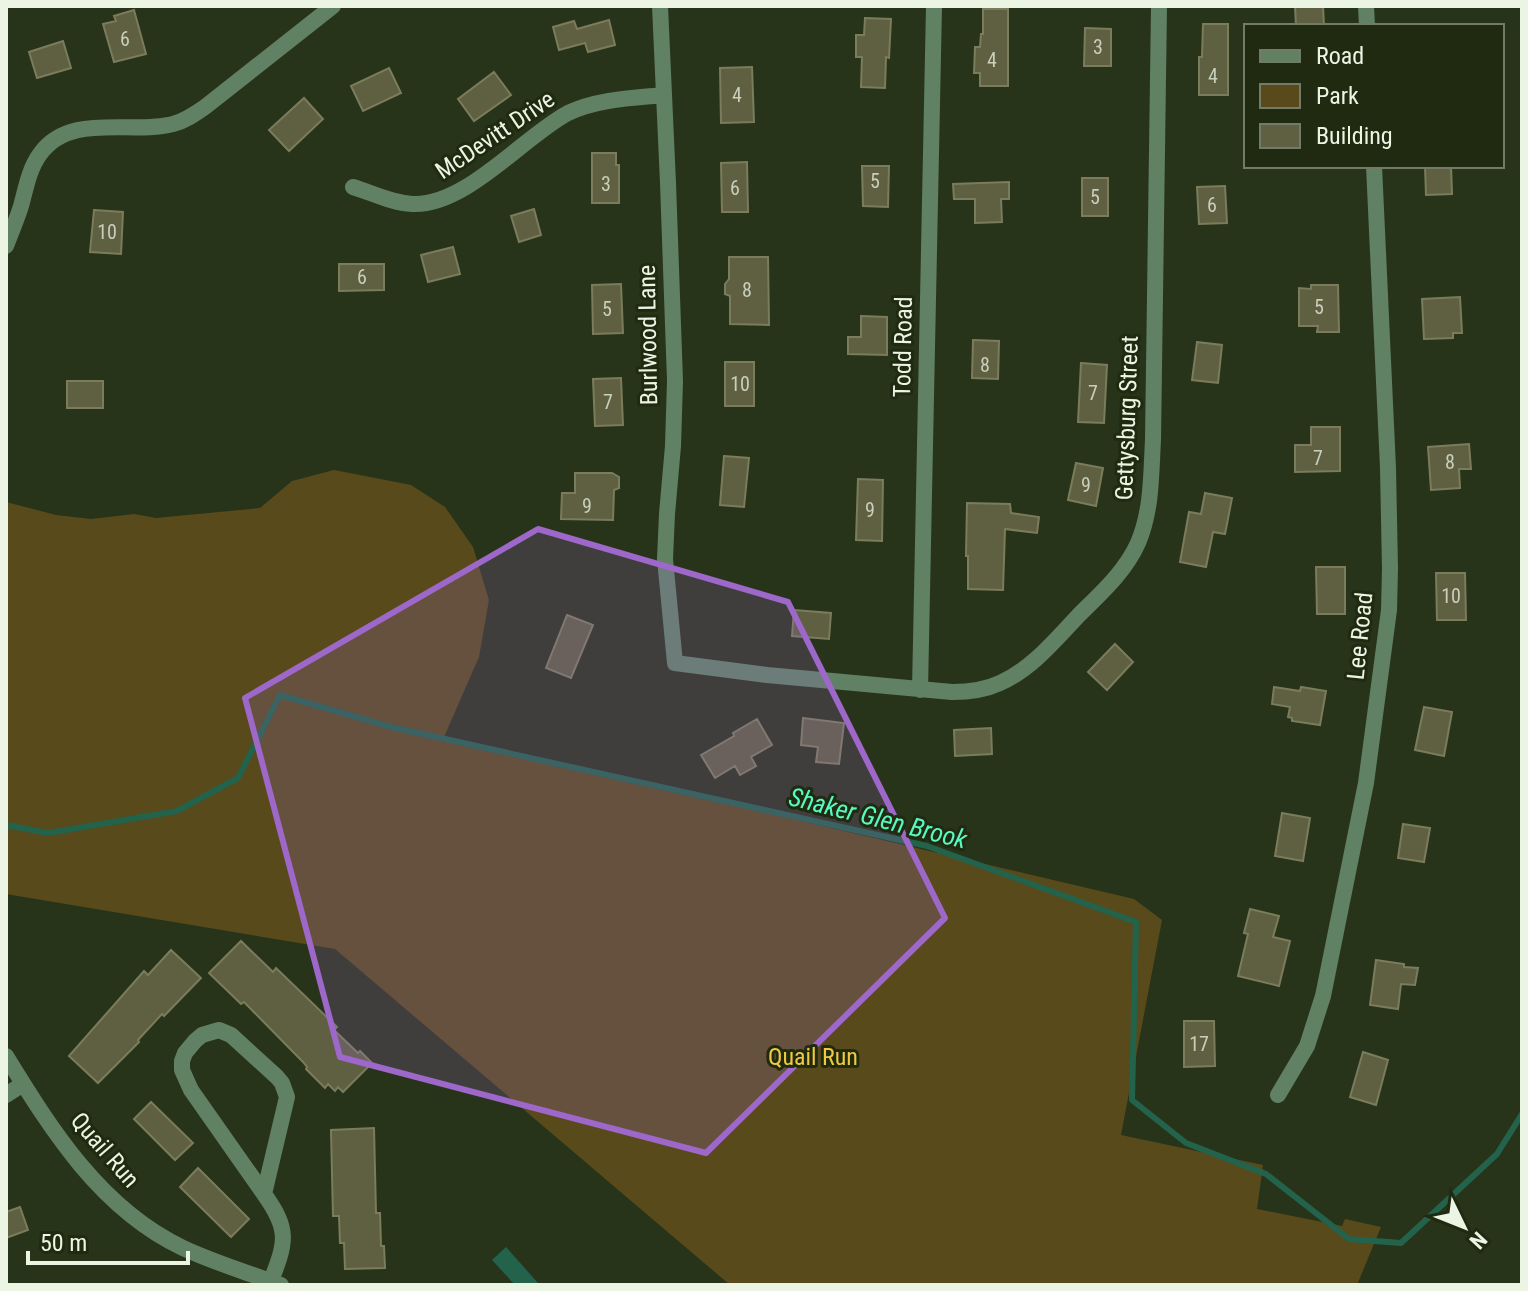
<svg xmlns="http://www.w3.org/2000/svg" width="1528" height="1291" font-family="'Roboto Condensed',sans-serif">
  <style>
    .green { fill: #594a1c }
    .water { fill: #23624b }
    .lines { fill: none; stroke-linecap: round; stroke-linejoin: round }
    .stream { stroke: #23624b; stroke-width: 6 }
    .building { fill: #5e6041; stroke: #7a7c5c; stroke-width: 2 }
    .minor { stroke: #618165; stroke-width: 16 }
    .marked { fill: #9d68ca; fill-opacity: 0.2; stroke: #9d68ca; stroke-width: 6; stroke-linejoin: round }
    .labels { text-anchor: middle; stroke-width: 6; stroke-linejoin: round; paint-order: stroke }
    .number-label { font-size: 20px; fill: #c8cfbb }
    .street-label { font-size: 24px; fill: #ecf4e4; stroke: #1f2a11 }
    .park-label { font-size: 24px; fill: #f2c93e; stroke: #1f2a11 }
    .water-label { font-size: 26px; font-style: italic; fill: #58f8c1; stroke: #1f2a11 }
  </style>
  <rect width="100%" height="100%" fill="#28341a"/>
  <path class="green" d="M334,470L411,485L445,507L473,547L489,600L479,657L444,737L1134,899L1162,920L1121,1135L1263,1165L1257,1209L1342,1226L1345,1219L1381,1227L1357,1285H730L335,949L6,894V502L56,515L91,519L134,514L156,518L260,508L292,481Z"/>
  <path class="water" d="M506,1247L538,1283L536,1285H515L492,1260Z"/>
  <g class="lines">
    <path class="stream" d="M6,825L48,833L177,811L238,778L280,695L391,727L927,846L1136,922L1132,1100L1186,1143L1266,1174L1349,1239L1401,1243L1497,1154L1522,1114"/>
  </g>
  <path class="building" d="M1295,6H1323L1324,26H1296Z
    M983,9H1008V86H980V73H974L975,47H980L981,34H983Z
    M134,10L146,54L114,62L103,24L116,21L114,16Z
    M865,18L891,19L889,58L886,57L885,88L861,87L862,57H856V35H864Z
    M609,20L615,45L588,52L585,43L559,50L553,27L574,21L577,29Z
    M1203,24H1228V95H1199V57H1202Z
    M1085,28L1111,29V66H1084Z
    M63,41L71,68L37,78L29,52Z
    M752,67L754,122L721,123L720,68Z
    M389,68L401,93L363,111L351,86Z
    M494,72L511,95L474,121L458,99Z
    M304,98L323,119L289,151L269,130Z
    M592,153H616V165H619V203H592Z
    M747,162L748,212H722L721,163Z
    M862,166H889L888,207L863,206Z
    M1425,166H1451L1452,194L1426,195Z
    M1082,178H1108V216H1082Z
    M1009,182V199H1001L1002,222L975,223V199H954L953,184Z
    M1225,186L1227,223L1199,224L1197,187Z
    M534,209L541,235L519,242L511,216Z
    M94,210L123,212L121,254L90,252Z
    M453,247L460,274L428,282L421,255Z
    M729,257H768L769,325L730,324V296L725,294V284L729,279Z
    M339,264H384V290L339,291Z
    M621,284L623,333L593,334L592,285Z
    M1311,285H1338L1339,332H1317L1318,326H1299V288L1311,289Z
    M1460,297L1462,333H1453V338L1424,339L1422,299Z
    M861,316L887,317V355L848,354V337H861Z
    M973,340L999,341L998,379L972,378Z
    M1197,342L1222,345L1218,383L1192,380Z
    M725,362H754V406H725Z
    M1081,363L1107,365L1104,423L1078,422Z
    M621,378L623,425L595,426L593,379Z
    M67,381H103V408H67Z
    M1311,427H1340V471L1295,472V445H1311Z
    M1469,444L1471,469H1459L1460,488L1431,490L1428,447Z
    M724,456L749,458L744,507L720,505Z
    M1076,463L1103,468L1096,506L1068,500Z
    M575,473H612L619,477V488L614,490L613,520L561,519L562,493H575Z
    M858,479L883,480L882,541L856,540Z
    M1205,493L1232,498L1225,534L1213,532L1206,567L1180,562L1189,512L1201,514Z
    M967,503L1010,504L1011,513L1039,517L1037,533L1005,529L1003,590L968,589V556H966Z
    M1316,567H1345V614H1317Z
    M1436,573H1465L1466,620H1437Z
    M794,610L831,613L829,639L792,636Z
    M567,615L593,625L571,678L546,668Z
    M1115,644L1133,662L1107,690L1088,672Z
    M1274,687L1300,691L1301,687L1326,691L1320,725L1292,721V718L1288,717L1290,707L1272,704Z
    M1424,707L1452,712L1444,756L1415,750Z
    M803,718L844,723L839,764L816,762L818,747L801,745Z
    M757,719L772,745L751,757L756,766L740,775L735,766L715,778L701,755L734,736L733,733Z
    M991,728L992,754L955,756L954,730Z
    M1282,813L1310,818L1303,861L1275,856Z
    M1403,824L1430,828L1424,862L1398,858Z
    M1250,909L1279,916L1273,937L1290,941L1279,986L1238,976L1248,934L1244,933Z
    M241,941L273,972L276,968L337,1027L334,1030L358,1053L360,1051L372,1063L343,1092L338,1087L335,1091L328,1084L325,1088L306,1069L307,1067L303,1062L244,1002L241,1004L209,973Z
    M171,950L201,978L164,1016L162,1014L138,1040L139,1042L98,1083L69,1056L144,971L148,975Z
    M1376,960L1404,964V967L1418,968L1415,985L1401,984L1398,1009L1370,1005Z
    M1184,1021H1214L1215,1066L1184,1067Z
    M1363,1052L1388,1060L1376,1105L1350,1097Z
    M151,1102L193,1143L175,1160L134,1119Z
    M374,1128L376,1213H380L381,1246H384L385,1268L345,1269L344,1243H340L339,1216H333L331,1130Z
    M198,1168L249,1219L231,1237L180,1187Z
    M20,1207L28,1230L6,1238V1212Z"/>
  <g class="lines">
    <path class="minor" d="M660,6L668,183L675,381L673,446L667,514L665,559L675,663L767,675L952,692C969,692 985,690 1000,683C1032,669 1056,639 1079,615C1101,593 1125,572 1138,543C1152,510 1151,475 1153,440L1159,6
      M1366,6L1367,26
      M353,187C372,193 392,203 412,204C465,207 523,137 568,113C597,99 633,98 664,95
      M6,246C11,233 17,219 21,206C26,188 29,169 40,154C70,112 130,135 173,124C185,121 195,114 205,107L333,6
      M920,690L934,6
      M6,1056C52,1131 101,1209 183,1248C215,1263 249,1273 281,1285
      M6,1095L23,1084
      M1278,1095L1307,1046L1323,996L1366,783L1389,610L1390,569L1388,468L1374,166
      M264,1194L191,1090L182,1070V1061L185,1053L195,1041L202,1035L219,1030L231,1035L277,1077L282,1083L287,1097L264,1194C290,1230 286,1242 271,1281"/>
  </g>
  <path class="marked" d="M538,529L788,602L945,918L706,1153L340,1057L245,698Z"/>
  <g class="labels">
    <g class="number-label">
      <text x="125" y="46">6</text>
      <text x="1098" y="54">3</text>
      <text x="992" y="67">4</text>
      <text x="1213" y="83">4</text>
      <text x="737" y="102">4</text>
      <text x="875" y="188">5</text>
      <text x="606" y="191">3</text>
      <text x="735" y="195">6</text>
      <text x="1095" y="204">5</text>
      <text x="1212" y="212">6</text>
      <text x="107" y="239">10</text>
      <text x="362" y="284">6</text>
      <text x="747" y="297">8</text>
      <text x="1319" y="314">5</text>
      <text x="607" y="316">5</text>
      <text x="985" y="372">8</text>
      <text x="740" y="391">10</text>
      <text x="1093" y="400">7</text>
      <text x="608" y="409">7</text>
      <text x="1318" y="465">7</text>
      <text x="1450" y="469">8</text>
      <text x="1086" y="492">9</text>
      <text x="587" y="513">9</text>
      <text x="870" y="517">9</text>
      <text x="1451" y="603">10</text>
      <text x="1199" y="1051">17</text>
    </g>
    <g class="street-label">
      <text transform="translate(495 135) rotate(-34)" y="8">McDevitt Drive</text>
      <text transform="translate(648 335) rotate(-91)" y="8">Burlwood Lane</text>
      <text transform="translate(903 347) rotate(-89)" y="8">Todd Road</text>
      <text transform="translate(1127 418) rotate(-88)" y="8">Gettysburg Street</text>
      <text transform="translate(1360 636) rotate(-84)" y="8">Lee Road</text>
      <text transform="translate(105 1150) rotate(49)" y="8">Quail Run</text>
    </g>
    <g class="park-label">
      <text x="813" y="1065">Quail Run</text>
    </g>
    <g class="water-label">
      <text transform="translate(878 818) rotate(14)" y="9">Shaker Glen Brook</text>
    </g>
  </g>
  <rect width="1528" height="1291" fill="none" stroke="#ecf4e4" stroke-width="16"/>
  <rect x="1244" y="24" width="260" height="144" fill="#1f2a11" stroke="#717b65" stroke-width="2"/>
  <rect x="1260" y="50" width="40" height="12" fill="#618165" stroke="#717b65" stroke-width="2"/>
  <text x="1316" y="64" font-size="24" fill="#ecf4e4">Road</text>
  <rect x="1260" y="84" width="40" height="24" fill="#594a1c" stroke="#717b65" stroke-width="2"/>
  <text x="1316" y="104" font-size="24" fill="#ecf4e4">Park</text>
  <rect x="1260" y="124" width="40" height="24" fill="#5e6041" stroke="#717b65" stroke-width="2"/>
  <text x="1316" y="144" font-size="24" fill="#ecf4e4">Building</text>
  <g transform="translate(1464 1227) rotate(133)" stroke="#1f2a11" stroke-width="6" paint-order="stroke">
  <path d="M0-6L14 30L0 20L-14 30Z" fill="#ecf4e4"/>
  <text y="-12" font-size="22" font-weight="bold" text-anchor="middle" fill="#ecf4e4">N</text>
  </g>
  <path d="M28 1251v12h160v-12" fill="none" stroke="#ecf4e4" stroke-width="4"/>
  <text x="40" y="1251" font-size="24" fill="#ecf4e4" stroke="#1f2a11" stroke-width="6" paint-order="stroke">50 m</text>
</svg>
